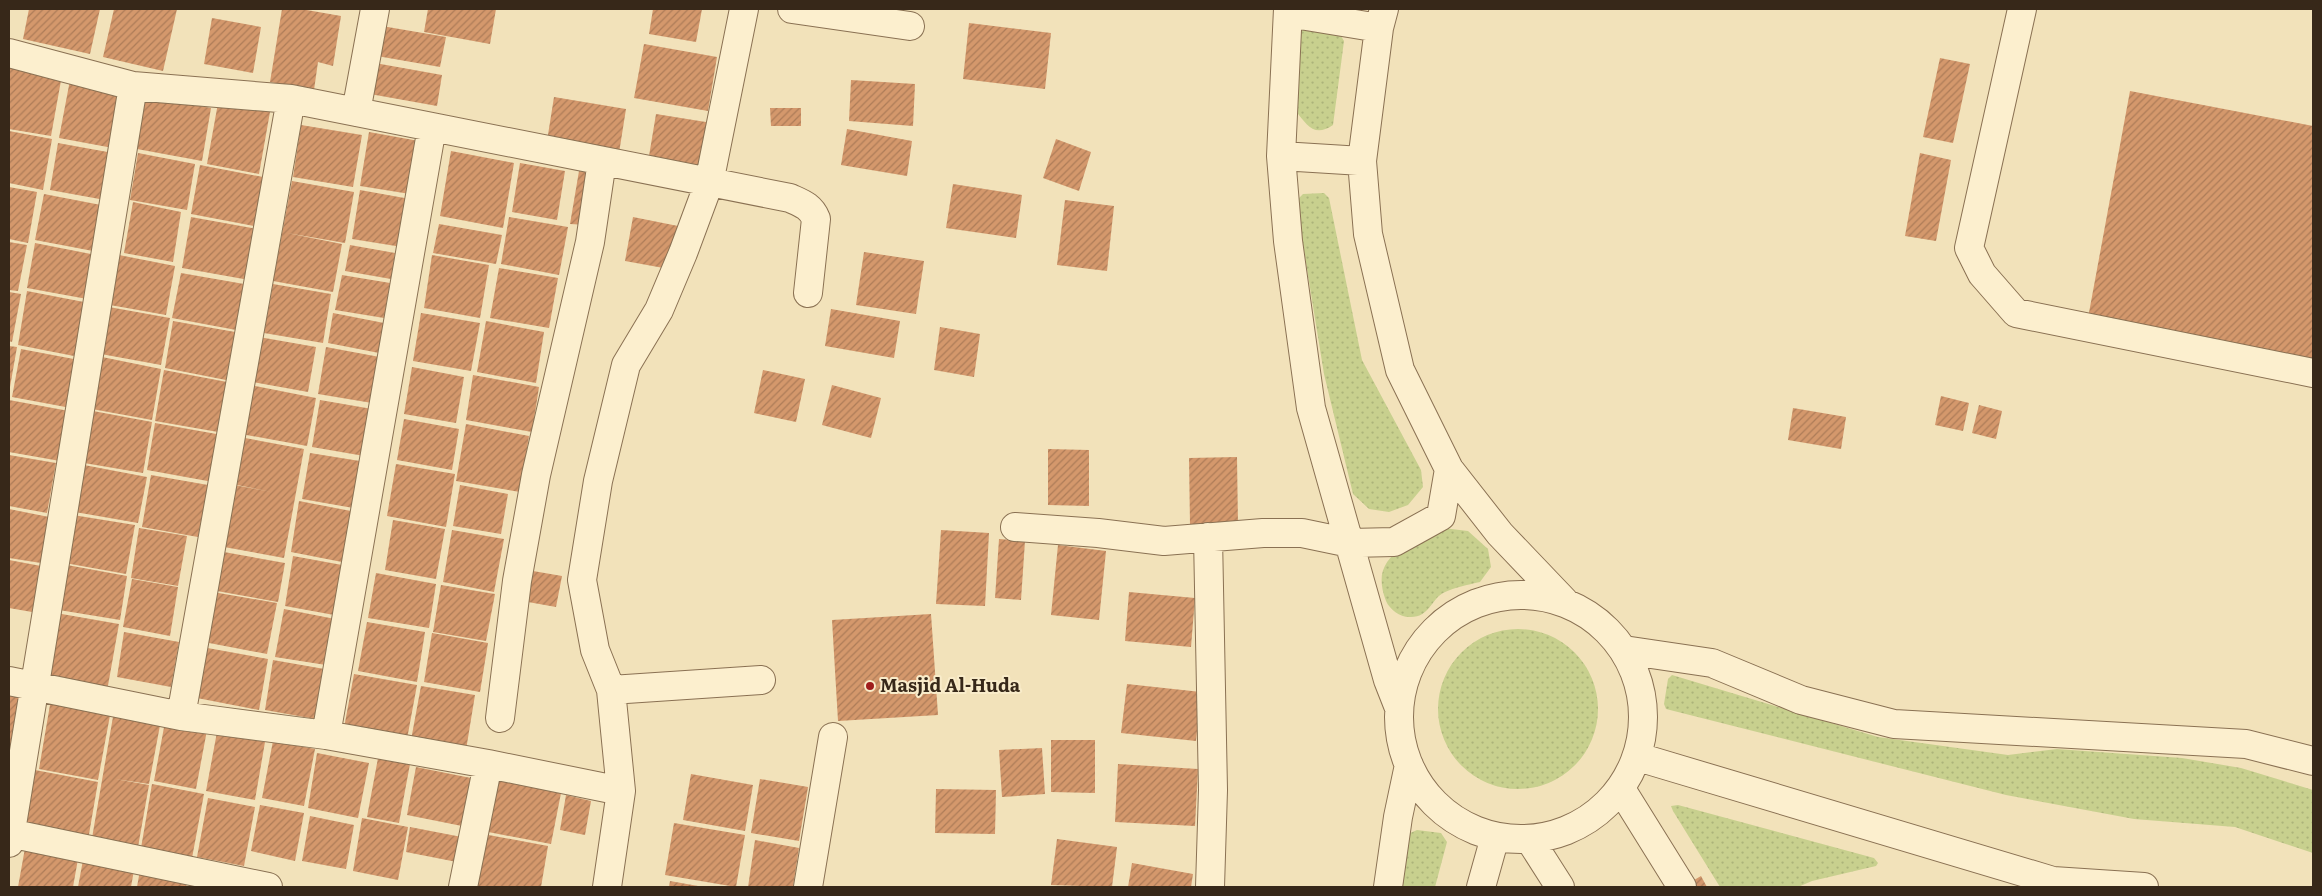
<svg xmlns="http://www.w3.org/2000/svg" width="2322" height="896" font-family="Literata,serif">
  <style>
    .grass { fill: url(#grass-dots) }
    .building { fill: url(#building-hatch) }
    .lines { fill: none; stroke-linecap: round; stroke-linejoin: round }
    .minor-casing { stroke: #8a7153; stroke-width: 30 }
    .minor { stroke: #fcefce; stroke-width: 28 }
    .poi-dot { fill: #9f1d1d; stroke: #f9ecca; stroke-width: 2 }
    .labels { text-anchor: middle; stroke-width: 4; stroke-linejoin: round; paint-order: stroke }
    .poi-label { font-size: 18px; font-weight: bold; fill: #372819; stroke: #f9ecca; text-anchor: start }
  </style>
  <defs>
    <pattern id="grass-dots" width="8" height="8" patternUnits="userSpaceOnUse" patternTransform="scale(1.25)"><rect width="8" height="8" fill="#c8d08e"/><path d="M2 2h.1M6 6h.1" fill="none" stroke="#acb37a" stroke-width="1.8" stroke-linecap="round"/></pattern>
    <pattern id="building-hatch" width="6" height="6" patternUnits="userSpaceOnUse" patternTransform="scale(1.25)"><rect width="6" height="6" fill="#d4986c"/><path d="M-1 1l2-2M0 6l6-6M5 7l2-2" fill="none" stroke="#ad7c58"/></pattern>
  </defs>
  <rect width="100%" height="100%" fill="#f2e2ba"/>
  <path class="grass" d="M1309,24L1338,31L1344,41L1333,125C1314,138 1307,125 1295,110L1298,30Z
    M1324,193L1329,198L1362,360L1421,470L1423,487L1408,505L1389,512L1369,509L1353,494L1324,374L1296,201L1303,194Z
    M1443,528L1468,531L1488,549L1491,567L1480,582C1467,585 1455,587 1443,593C1431,600 1429,617 1411,617C1401,618 1390,610 1386,601C1368,555 1409,545 1443,528Z
    M1438 709a80 80 0 1 1 160 0a80 80 0 1 1-160 0Z
    M1672,675L1878,737L2008,755L2057,749L2182,758L2241,768L2313,790V853L2235,827L2134,819L2006,795L1666,709L1664,704L1668,679Z
    M1678,805L1874,858L1878,863L1876,866L1812,881L1798,887H1720L1673,811L1671,806Z
    M1417,830L1441,833L1447,842L1435,887H1398L1408,834Z"/>
  <path class="building" d="M29,9H100L90,54L23,39Z
    M114,9H177L163,71L103,57Z
    M282,9H301L341,16L333,66L318,62L314,90L270,82Z
    M428,9H496L490,44L424,32Z
    M653,9H702L696,42L649,34Z
    M212,18L261,27L253,73L204,64Z
    M969,23L1051,33L1045,89L963,79Z
    M382,26L446,37L440,67L377,56Z
    M644,44L717,57L708,111L634,98Z
    M1940,58L1970,64L1953,143L1923,137Z
    M375,63L442,75L437,106L370,94Z
    M9,65L62,75L51,136L9,129Z
    M70,80L123,90L113,148L59,138Z
    M851,80L915,84L913,126L849,121Z
    M2130,91L2313,126V361L2088,318Z
    M146,96L211,108L202,161L137,149Z
    M554,97L626,109L619,153L547,141Z
    M218,103L270,112L259,174L207,164Z
    M770,108H801V126H771Z
    M656,114L712,123L703,172L648,162Z
    M301,125L362,135L353,187L293,177Z
    M847,129L912,141L907,176L841,165Z
    M9,131L52,139L43,190L9,183Z
    M369,132L419,141L410,194L360,186Z
    M1056,139L1091,152L1079,191L1043,178Z
    M58,143L113,153L105,200L50,190Z
    M451,151L514,163L503,228L440,216Z
    M138,153L195,164L187,210L130,200Z
    M1920,153L1951,160L1936,241L1905,236Z
    M520,163L565,171L557,220L512,212Z
    M200,165L263,177L254,226L191,214Z
    M579,171L595,174L587,225L570,224Z
    M292,181L354,192L345,243L287,233L342,244L333,292L273,281Z
    M953,184L1022,195L1016,238L946,228Z
    M9,187L37,192L28,243L9,239Z
    M360,190L410,199L402,247L352,239Z
    M44,194L101,205L93,251L35,240Z
    M1065,200L1114,206L1107,271L1057,265Z
    M133,202L181,212L173,262L124,253Z
    M191,217L258,229L249,280L182,268Z
    M509,217L568,227L559,275L501,264Z
    M633,217L678,226L669,269L625,261Z
    M439,224L502,235L496,264L433,253Z
    M9,242L27,245L18,291L9,290Z
    M35,243L96,255L87,299L27,288Z
    M350,245L395,253L391,279L345,271Z
    M864,252L924,261L916,314L856,305Z
    M119,255L175,266L166,315L110,305Z
    M432,255L489,265L480,318L424,308Z
    M499,268L558,278L549,328L490,318Z
    M181,273L244,284L236,330L172,318Z
    M342,275L390,283L384,318L335,310Z
    M273,284L331,294L323,343L264,333Z
    M27,291L89,303L79,357L18,345Z
    M9,292L21,294L12,342L9,341Z
    M109,307L170,318L161,365L101,354Z
    M831,309L900,321L894,358L825,346Z
    M333,313L384,323L379,353L328,343Z
    M421,313L480,323L471,371L413,361Z
    M173,321L235,332L226,380L165,368Z
    M486,321L544,332L536,383L477,372Z
    M940,327L980,334L974,377L934,370Z
    M259,337L316,347L308,392L252,382Z
    M9,346L17,347L10,387H9Z
    M326,347L385,358L378,404L318,394Z
    M21,349L79,360L71,408L12,397Z
    M102,357L161,369L152,420L92,409Z
    M412,367L464,377L456,423L404,414Z
    M164,370L227,382L218,432L155,421Z
    M763,370L805,379L796,422L754,413Z
    M473,375L539,387L532,432L466,420Z
    M250,385L316,398L307,446L241,434Z
    M832,385L881,398L871,438L822,425Z
    M1941,396L1969,403L1963,431L1935,425Z
    M9,400L69,411L60,461L9,452Z
    M320,400L378,410L370,457L312,447Z
    M1979,405L2002,411L1996,439L1972,433Z
    M1793,408L1846,417L1841,449L1788,440Z
    M93,411L152,422L143,473L84,463Z
    M404,419L459,429L452,470L397,460Z
    M155,423L222,435L213,482L147,470Z
    M466,424L529,436L520,492L456,481Z
    M245,438L304,449L284,558L224,547L234,485L272,492L237,485Z
    M1048,449L1089,450V506L1048,505Z
    M310,453L366,462L359,509L302,499Z
    M9,455L56,463L47,513L9,506Z
    M1237,457L1238,525H1190L1189,458Z
    M396,464L455,474L446,527L387,516Z
    M84,465L147,477L138,523L75,512Z
    M151,475L208,485L198,537L142,527Z
    M460,485L508,494L501,534L453,526Z
    M299,501L351,511L342,562L291,552Z
    M9,509L49,517L41,563L9,558Z
    M73,515L135,525L126,574L65,563Z
    M393,520L445,529L436,579L385,570Z
    M139,528L187,536L178,586L131,578Z
    M452,530L504,539L494,592L443,582Z
    M941,530L989,533L985,606L936,604Z
    M999,539L1025,541L1021,600L995,598Z
    M1058,545L1106,551L1099,620L1051,615Z
    M224,552L285,563L278,602L217,591Z
    M293,556L353,567L345,617L285,606Z
    M9,560L41,566L32,612L9,608Z
    M67,565L127,576L120,620L59,610Z
    M533,571L562,576L556,607L528,602Z
    M376,573L436,584L429,628L368,618Z
    M132,579L178,587L170,636L123,627Z
    M441,585L495,594L486,641L433,632Z
    M213,592L277,603L267,654L204,642Z
    M1129,592L1195,598L1191,647L1125,641Z
    M284,609L335,619L326,665L275,657Z
    M56,613L119,624L107,691L45,680Z
    M931,614L938,715L838,721L832,620Z
    M367,622L425,632L417,682L358,671Z
    M124,632L179,642L171,687L117,677Z
    M432,633L488,643L480,692L424,682Z
    M202,647L268,659L259,710L192,697Z
    M273,660L330,670L321,720L265,710Z
    M354,674L417,685L407,739L344,728Z
    M1127,684L1201,692L1196,741L1121,733Z
    M421,686L475,695L466,750L411,740Z
    M9,689L21,692L10,757H9Z
    M51,699L111,710L98,780L39,769Z
    M114,711L161,720L149,784L115,779L149,785L138,847L92,838Z
    M165,722L207,730L196,789L154,781Z
    M217,732L265,742L255,800L206,791Z
    M1051,740H1095V793L1051,792Z
    M273,741L315,749L304,806L262,798Z
    M1042,748L1045,794L1002,797L999,750Z
    M317,753L369,763L358,818L308,808Z
    M378,758L410,764L399,823L367,817Z
    M1118,764L1198,769L1195,826L1115,822Z
    M416,767L476,779L467,827L407,815Z
    M35,770L98,782L88,840L24,828Z
    M493,774L562,788L551,844L483,831Z
    M691,774L753,785L745,831L683,820Z
    M760,779L808,787L799,841L751,833Z
    M152,784L204,794L192,858L141,848Z
    M936,789L996,790L995,834L935,833Z
    M566,795L591,801L585,835L560,830Z
    M208,798L255,807L244,866L197,857Z
    M260,805L304,813L295,861L251,851Z
    M310,816L354,825L346,869L302,861Z
    M362,818L408,827L398,880L353,871Z
    M674,823L745,835L736,887L665,875Z
    M410,827L472,839L467,864L406,852Z
    M478,833L548,846L541,887H468Z
    M1057,839L1117,847L1112,887L1051,885Z
    M755,840L799,848L793,887H748Z
    M25,848L78,859L73,887H18Z
    M83,860L134,870L131,887H78Z
    M1132,863L1193,874L1191,887H1128Z
    M140,870L188,879L186,887H137Z
    M1701,876L1707,887H1682Z
    M670,881L698,886V887H669Z"/>
  <g class="lines">
    <g class="minor-casing">
      <path id="minor" d="M792,9L910,26
        M1288,9L1281,156L1288,241L1311,408L1388,680L1399,708
        M1384,9L1379,28L1362,161L1368,234L1400,370L1449,469L1500,534L1564,601
        M2022,9L1969,248L1982,274L2016,313L2313,373
        M1288,13L1379,28
        M9,53L133,86L291,99L790,198C801,203 811,206 816,219L808,293
        M356,112L375,9
        M1281,156L1362,161
        M1015,527L1098,533L1164,541L1263,533H1302L1350,543L1394,542L1441,516L1449,469
        M1208,537L1213,790L1210,887
        M1399 717a122 122 0 1 1 244 0a122 122 0 1 1-244 0Z
        M1624,650L1712,663L1801,700L1894,724L2246,744L2313,761
        M9,681L181,716L326,735L488,764L621,791
        M611,690L761,680
        M181,716L291,99
        M500,718L517,581L536,475L590,242L602,161
        M326,735L432,127
        M1638,757L2053,881L2144,887
        M1621,789L1682,887
        M9,833L268,887
        M1530,840L1560,887
        M9,843L133,86
        M463,887L488,764
        M607,887L621,791L611,690L595,650L582,580L598,481L626,365L659,310L683,253L709,183L744,9
        M808,887L833,737
        M1388,887L1398,817L1409,765
        M1481,887L1495,837"/>
    </g>
    <use href="#minor" class="minor"/>
  </g>
  <circle class="poi-dot" cx="870" cy="686" r="5"/>
  <g class="labels">
    <g class="poi-label">
      <text x="880" y="692">Masjid Al-Huda</text>
    </g>
  </g>
  <rect width="2322" height="896" fill="none" stroke="#372819" stroke-width="20"/>
</svg>
